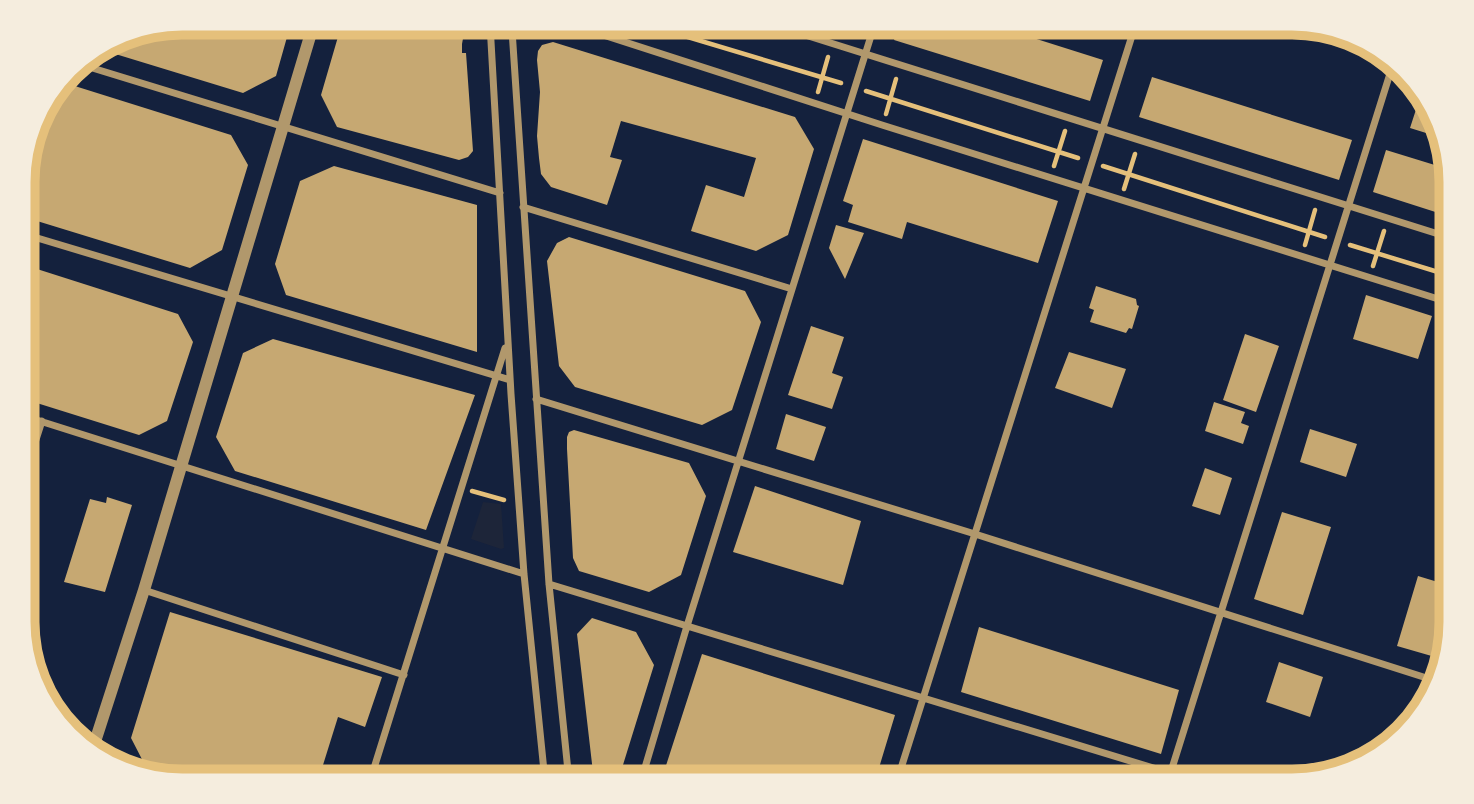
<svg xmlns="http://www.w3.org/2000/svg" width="1474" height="804" font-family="Karla,sans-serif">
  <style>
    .green { fill: #1d2539 }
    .building { fill: #c6a872 }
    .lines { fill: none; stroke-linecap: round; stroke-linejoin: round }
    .path { stroke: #e5c07b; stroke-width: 4.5 }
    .minor { stroke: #b1986c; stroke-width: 7 }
    .tertiary { stroke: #b1986c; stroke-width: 12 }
    .rim { fill: none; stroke: #e5c07b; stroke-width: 9 }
  </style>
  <rect width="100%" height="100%" fill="#14213d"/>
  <path class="green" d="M483,502L501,504L504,548L501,549L471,539Z"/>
  <path class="building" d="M182,23H291L276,76L243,93L99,49L121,35Z
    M342,23H461L459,32L464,33L462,44V53H466L473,151L468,157L459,160L337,127L321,95Z
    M900,23H1007L1005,29L1103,60L1090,101L894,40Z
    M1329,32L1371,44L1367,54L1326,41Z
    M553,42L795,117L814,149L788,235L756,251L691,231L706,185L744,197L756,158L621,121L610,157L622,160L607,205L551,187L541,174L539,158L537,136L540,92L537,60L538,51L542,45Z
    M1152,77L1352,140L1339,180L1139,117Z
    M62,82L231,135L248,165L222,250L190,268L24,217V161L39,111Z
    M1422,91L1425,94L1439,137L1410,128Z
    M863,139L1058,201L1038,263L907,222L902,239L848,222L853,205L843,201Z
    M1386,150L1451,170V217L1373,192Z
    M334,166L477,205V352L286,295L275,264L300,181Z
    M836,225L864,233L845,279L829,248Z
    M569,237L745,291L761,322L732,410L702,425L575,387L559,366L547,261L557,243Z
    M24,260L38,264L37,269L178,314L193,342L167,421L139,435L24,399Z
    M1096,286L1136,299L1137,305L1139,306L1132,329L1129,328L1126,333L1090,322L1094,310L1089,308Z
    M1366,295L1432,316L1418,359L1353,339Z
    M811,326L844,337L832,373L843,377L832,409L788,395Z
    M1245,334L1279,346L1256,412L1223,400Z
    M273,339L475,395L426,530L235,471L216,437L243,353Z
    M1069,352L1126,369L1112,408L1055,388Z
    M1214,402L1245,412L1241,423L1249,426L1243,444L1205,431Z
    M786,414L826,427L814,461L776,449Z
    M1310,429L1357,444L1346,477L1300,462Z
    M574,430L689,463L706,496L681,575L649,592L579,571L573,558L567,449V437L569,432Z
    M1205,468L1232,478L1220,515L1192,506Z
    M755,486L861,521L843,585L733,552Z
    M107,497L132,505L105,592L64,582L90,499L106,503Z
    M1282,512L1331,527L1303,615L1254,599Z
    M1418,576L1451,586V630L1442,659L1397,646Z
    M170,612L382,677L365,727L338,717L318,781H186L147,769L131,738Z
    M592,618L636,632L654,665L618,781H594L577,634Z
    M979,627L1179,690L1161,754L961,692Z
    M702,654L895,715L875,781H661Z
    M1279,662L1323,677L1310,717L1266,702Z"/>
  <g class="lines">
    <path class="path" d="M641,23L841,83
      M866,91L1078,158
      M818,92L828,57
      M886,114L896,79
      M1054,166L1065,131
      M1103,166L1325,237
      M1124,189L1135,154
      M1305,245L1315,210
      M1350,245L1451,276
      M1373,266L1384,231
      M472,491L504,500"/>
    <path class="minor" d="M488,23C502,30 516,33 529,23
      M566,23L882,125L1451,303
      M767,23L1451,238
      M490,24L511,394L524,574L545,781
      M512,30L549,584L569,781
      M76,63L500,193
      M523,207L792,289
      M24,234L510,380
      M536,399L975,534L1436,681
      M24,416L524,574
      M24,477L42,421
      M549,584L1196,781
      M144,590L404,675
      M370,781L505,348
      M641,781L687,626L875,23
      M897,781L1136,23
      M1168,781L1393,64"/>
    <path class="tertiary" d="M92,751L144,590L314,23
      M96,754L106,761"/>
  </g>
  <path d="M0 0H1474V804H0ZM182 35H1292A147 147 0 0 1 1439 182V622A147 147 0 0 1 1292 769H182A147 147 0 0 1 35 622V182A147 147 0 0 1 182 35Z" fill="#f5edde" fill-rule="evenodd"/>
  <path class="rim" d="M182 35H1292A147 147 0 0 1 1439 182V622A147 147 0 0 1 1292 769H182A147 147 0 0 1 35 622V182A147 147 0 0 1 182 35Z"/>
</svg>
